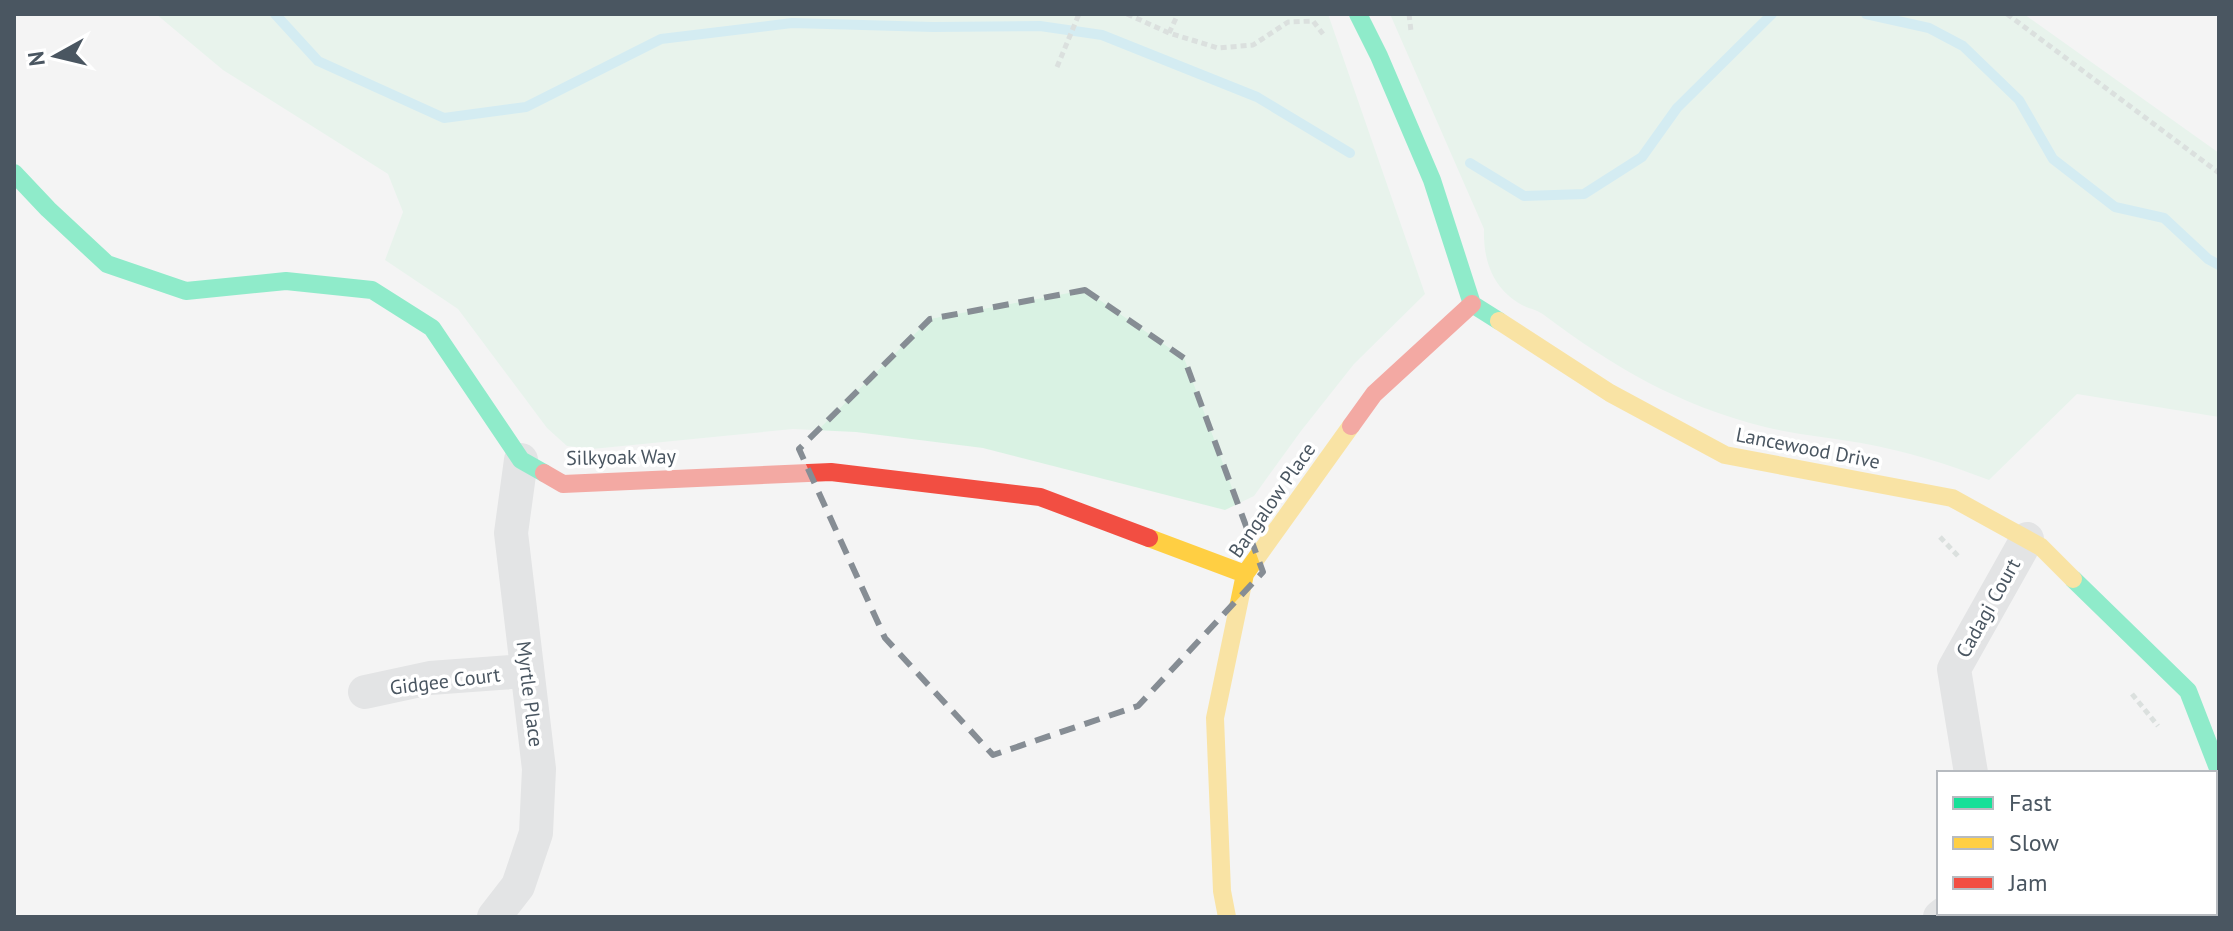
<svg xmlns="http://www.w3.org/2000/svg" width="2233" height="931" font-family="'PT Sans',sans-serif">
  <style>
    .green { fill: #d9f2e3 }
    .lines { fill: none; stroke-linecap: round; stroke-linejoin: round }
    .stream { stroke: #aee2f0; stroke-width: 10 }
    .path { stroke: #bcc7c4; stroke-width: 5; stroke-dasharray: 6 4; stroke-linecap: butt }
    .street { stroke: #ced0d2; stroke-width: 34 }
    .fast { stroke: #16e098; stroke-width: 18 }
    .slow { stroke: #ffcf43; stroke-width: 18 }
    .jam { stroke: #f24e42; stroke-width: 18 }
    .marked { fill: none; stroke: #868d94; stroke-width: 6; stroke-dasharray: 16 10; stroke-linejoin: round }
    .labels { text-anchor: middle; stroke-width: 7; stroke-linejoin: round; paint-order: stroke }
    .street-label { font-size: 20px; fill: #4a5661; stroke: #fff }
  </style>
  <rect width="100%" height="100%" fill="#f4f4f4"/>
  <path class="green" d="M156,14H1328L1425,294L1354,364L1301,431L1254,496L1225,510L983,448L856,432L793,429L592,449L567,446L547,428L458,309L385,260L403,212L388,174L223,70Z
    M1390,14H2024L2219,153V417L2077,394L1989,480C1947,464 1906,451 1861,443C1829,437 1797,435 1765,427C1678,405 1615,368 1544,315C1538,310 1530,309 1522,305C1493,289 1483,261 1484,229Z"/>
  <g class="lines">
    <path class="stream" d="M275,14L318,61L444,118L526,107L661,39L792,23L933,27L1040,26L1102,35L1257,97L1350,153
      M1866,14L1929,28L1963,46L2019,100L2053,159L2115,207L2164,218L2208,259L2219,265
      M1470,163L1524,196L1584,194L1642,157L1677,108L1772,14"/>
    <path class="path" d="M1127,14L1169,33L1218,48L1253,45L1288,22L1313,21L1323,34
      M1409,14L1411,31
      M2007,14L2219,173
      M1169,33L1178,14
      M1057,67L1079,14
      M1940,537L1958,556
      M2132,694L2158,726
      M2215,862L2219,873"/>
    <path class="street" d="M365,692L430,678L526,671
      M1971,773L1954,669L2027,539
      M494,917L518,886L536,833L539,769L511,533L521,460
      M1940,917L1945,913"/>
    <path class="fast" d="M1358,14L1379,56L1432,180L1472,304L1499,321
      M14,173L48,209L107,264L186,291L286,281L372,290L432,328L521,460L544,473
      M2073,579L2188,691L2219,771"/>
    <path class="slow" d="M1499,321L1610,393L1725,455L1952,498L2041,547L2073,579
      M1149,538L1245,574
      M1227,917L1222,891L1215,718L1245,574L1351,426"/>
    <path class="jam" d="M1351,426L1374,394L1472,304
      M544,473L563,484L831,472L1040,497L1149,538"/>
  </g>
  <path d="M0 0H2233V931H0ZM1085,290L1184,358L1263,572L1138,706L993,755L885,638L799,449L930,319Z" fill="#f4f4f4" fill-opacity=".55" fill-rule="evenodd"/>
  <path class="marked" d="M1085,290L1184,358L1263,572L1138,706L993,755L885,638L799,449L930,319Z"/>
  <g class="labels">
    <g class="street-label">
      <text transform="translate(1808 448) rotate(11)" y="7">Lancewood Drive</text>
      <text transform="translate(621 457) rotate(-1)" y="7">Silkyoak Way</text>
      <text transform="translate(1272 500) rotate(-55)" y="7">Bangalow Place</text>
      <text transform="translate(1988 608) rotate(-61)" y="7">Cadagi Court</text>
      <text transform="translate(445 681) rotate(-7)" y="7">Gidgee Court</text>
      <text transform="translate(530 694) rotate(83)" y="7">Myrtle Place</text>
    </g>
  </g>
  <rect width="2233" height="931" fill="none" stroke="#4a5661" stroke-width="32"/>
  <rect x="1937" y="771" width="280" height="144" fill="#ffffff" stroke="#b7bbc0" stroke-width="2"/>
  <rect x="1953" y="797" width="40" height="12" fill="#16e098" stroke="#b7bbc0" stroke-width="2"/>
  <text x="2009" y="811" font-size="24" fill="#4a5661">Fast</text>
  <rect x="1953" y="837" width="40" height="12" fill="#ffcf43" stroke="#b7bbc0" stroke-width="2"/>
  <text x="2009" y="851" font-size="24" fill="#4a5661">Slow</text>
  <rect x="1953" y="877" width="40" height="12" fill="#f24e42" stroke="#b7bbc0" stroke-width="2"/>
  <text x="2009" y="891" font-size="24" fill="#4a5661">Jam</text>
  <g transform="translate(56 56) rotate(262)" stroke="#ffffff" stroke-width="6" paint-order="stroke">
  <path d="M0-6L14 30L0 20L-14 30Z" fill="#4a5661"/>
  <text y="-12" font-size="22" font-weight="bold" text-anchor="middle" fill="#4a5661">N</text>
  </g>
</svg>
